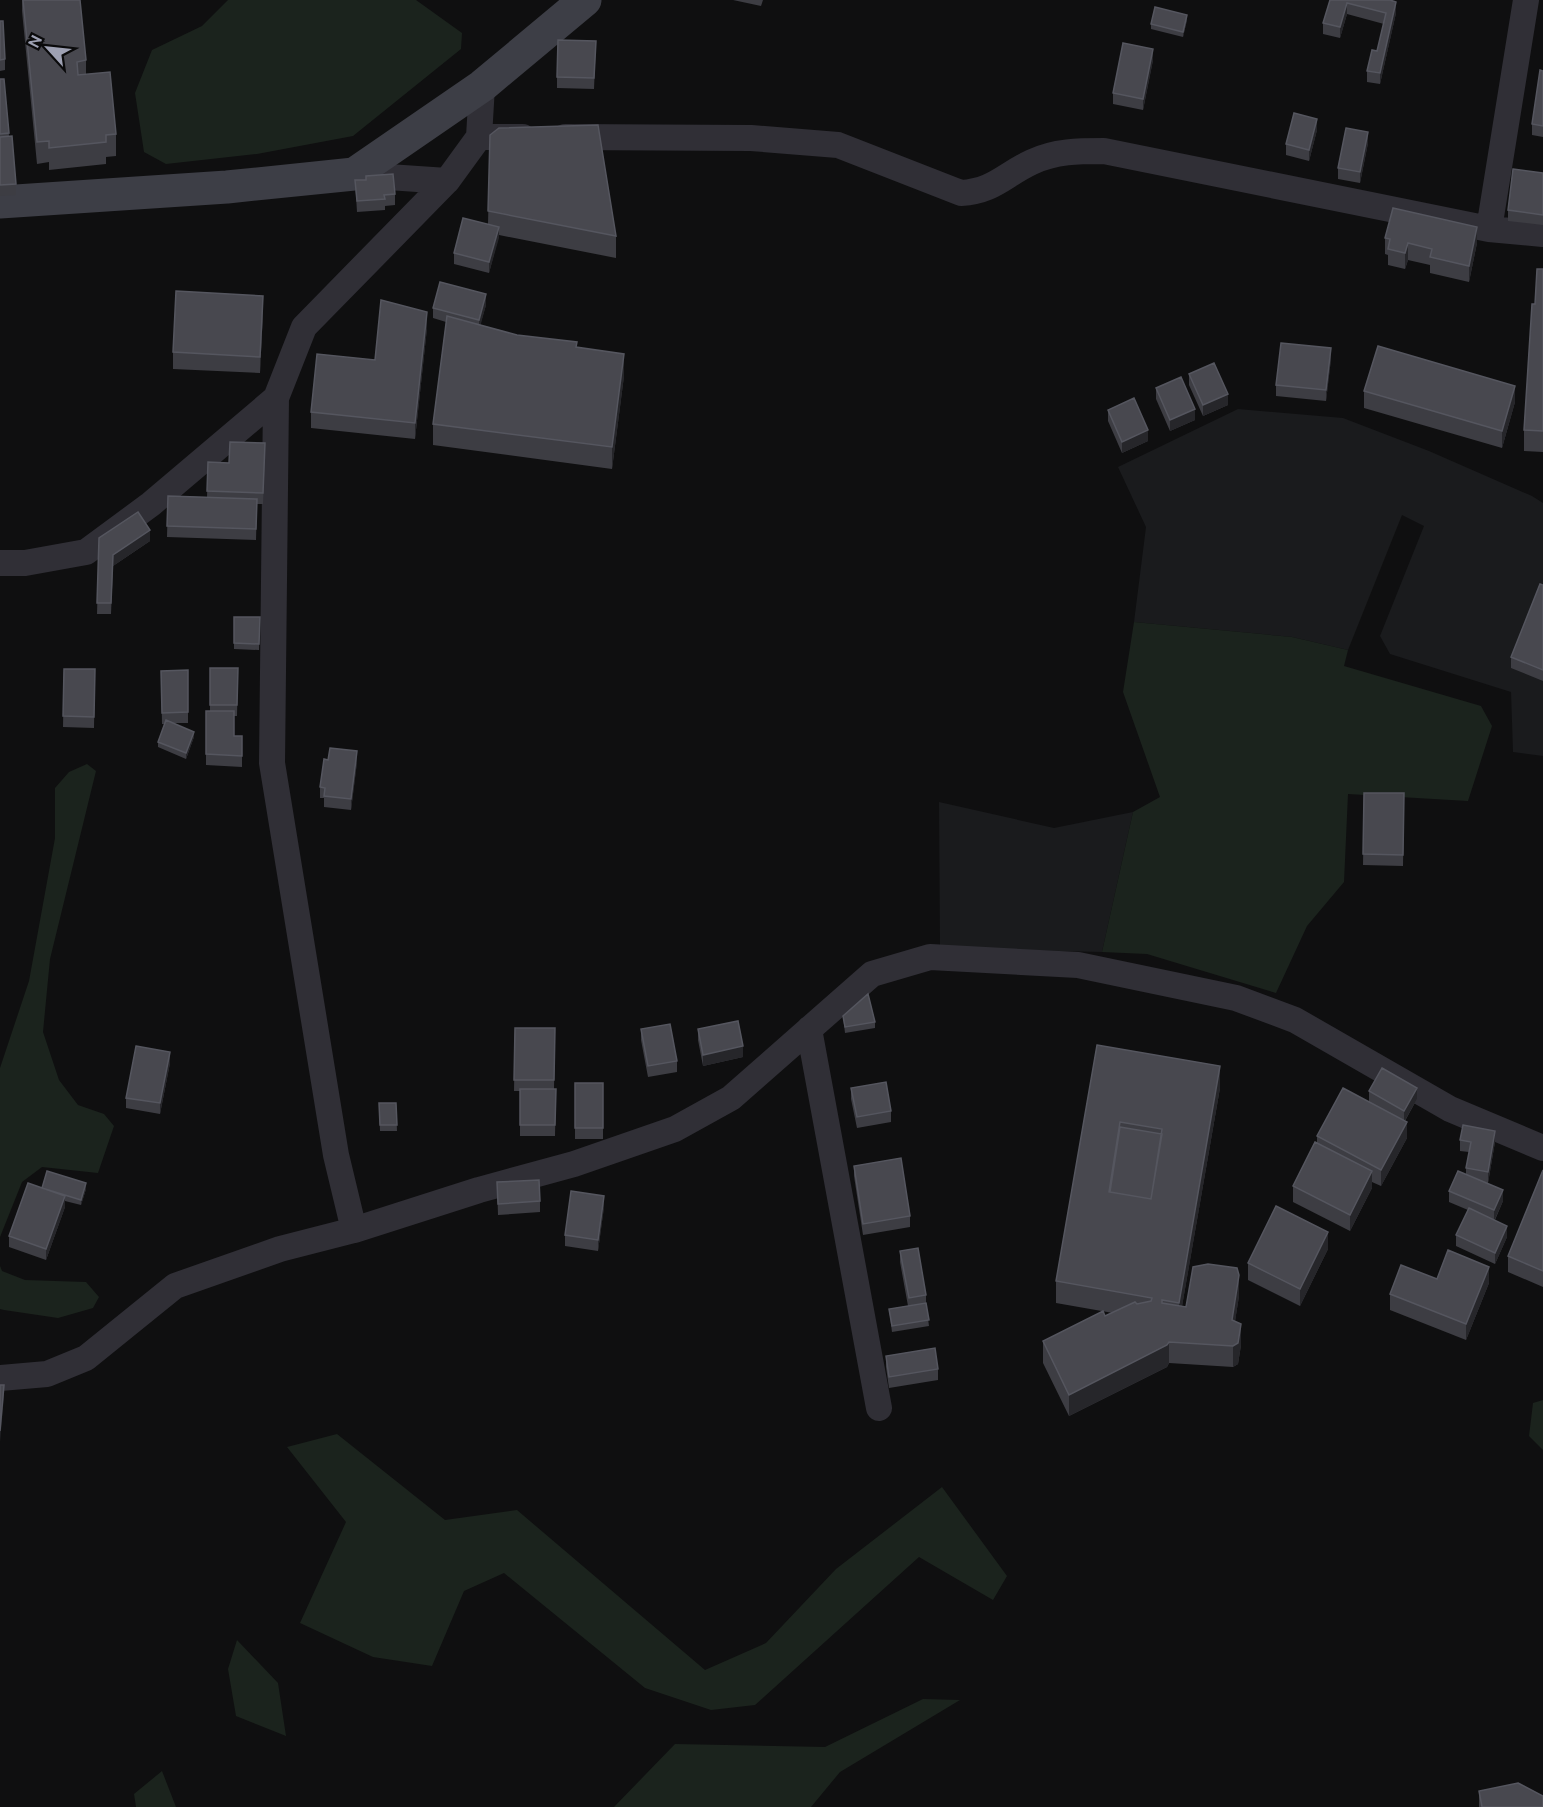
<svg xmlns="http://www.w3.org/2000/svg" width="1543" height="1807" font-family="Ubuntu,sans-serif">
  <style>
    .built { fill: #1a1b1d }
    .green { fill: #1b231d }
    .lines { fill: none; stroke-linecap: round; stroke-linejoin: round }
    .street { stroke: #302f36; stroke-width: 26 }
    .secondary { stroke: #3d3e46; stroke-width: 33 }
    .wall { fill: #3d3d43 }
    .shaded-wall { fill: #26262a }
    .building { fill: #48484f; stroke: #55565f; stroke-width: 1.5; fill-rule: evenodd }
  </style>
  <rect width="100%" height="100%" fill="#0f0f10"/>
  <path class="built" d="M1238,409L1343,418L1429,451L1532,496L1543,503V756L1513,752L1511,692L1390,654L1380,636L1424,526L1402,515L1348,650L1292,637L1134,622L1146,527L1118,467Z
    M939,802L1054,828L1133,812L1102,952L940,948Z"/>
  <path class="green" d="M228,0H416L462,33L461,49L353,136L257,154L166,164L144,152L135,93L152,50L202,26Z
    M1134,622L1292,637L1348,650L1344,666L1481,706L1492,726L1468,801L1348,794L1344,882L1307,926L1276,993L1147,954L1102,952L1133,812L1160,797L1123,692Z
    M87,764L96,771L50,959L43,1032L59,1080L78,1105L104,1114L114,1126L98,1173L42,1167L22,1182L0,1237V1068L29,981L55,838V788L69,772Z
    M0,1266L2,1271L25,1280L86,1282L99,1297L93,1308L58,1318L4,1310L0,1309Z
    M1543,1400V1450L1529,1436L1533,1403Z
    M337,1434L445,1520L517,1510L705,1670L766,1643L836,1569L942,1487L1007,1576L993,1600L919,1557L755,1705L711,1710L645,1688L504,1573L464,1591L432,1666L373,1657L300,1623L346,1522L287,1447Z
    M237,1640L278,1683L286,1736L236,1716L228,1669Z
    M923,1699L960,1700L840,1772L811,1807H614L675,1744L825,1747Z
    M162,1771L176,1807H136L134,1794Z"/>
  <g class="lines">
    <path class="street" d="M482,86L479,137H523
      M565,137L751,138L838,145L961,193C994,191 1004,175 1032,162C1055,151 1079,151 1104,151L1489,229L1543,234
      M447,181L479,137
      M1489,229L1526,0
      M0,563H25L86,552L151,504L276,398
      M809,1029L879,1408
      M354,1230L336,1155L272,763L276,398L304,327L447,181L359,175
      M0,1378L47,1374L86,1358L175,1286L280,1249L354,1230L479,1190L574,1164L675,1129L731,1098L872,974L930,957L1078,965L1236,998L1295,1020L1450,1109L1543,1148"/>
    <path class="secondary" d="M0,202L227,187L354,174L482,86L585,0"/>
  </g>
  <path class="wall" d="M22,0H80L86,60V75L116,134V156L106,157V164L49,170V162L37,164L22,11Z
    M733,0H763L761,6Z
    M1330,0H1390L1396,13L1380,84L1367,82V71L1377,51L1384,24L1347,14L1340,38L1323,34V23Z
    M1187,20L1183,37L1151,29V24Z
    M0,21L5,59V70L0,71Z
    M596,41L594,89L557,88V77Z
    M1153,60L1143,110L1113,104V93Z
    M1543,71V137L1532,135V124Z
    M0,79H4L9,136L16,184V195L0,196Z
    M1317,130L1309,161L1286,155V144Z
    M490,135L616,236V258L499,235L489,273L454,264V253L488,224Z
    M1368,143L1360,183L1338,179V168Z
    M1543,173V225L1508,221V210Z
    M355,180L395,194V205L385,206V210L357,212Z
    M1385,238L1477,243L1469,282L1430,273V265L1408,260L1405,269L1388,265V255L1385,254Z
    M1543,269V452L1524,451V430L1535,304Z
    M486,305L480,325L517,335L577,347L624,376L612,469L433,445V424L446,322L433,318V308Z
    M263,312L260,373L173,369V352Z
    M427,328L415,439L311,428V412L375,360Z
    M1331,359L1326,401L1276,396V385Z
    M1189,374L1228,405L1203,416L1189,385Z
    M1156,388L1195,420L1170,431L1156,399Z
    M1364,391L1515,402L1502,448L1364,408Z
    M1108,410L1148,441L1122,453L1108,421Z
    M265,454L263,504H257L256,540L167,537L168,496L207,497L208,462L229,463Z
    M99,538L150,541L113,566L111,614H97Z
    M1543,585V681L1511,668V657Z
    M234,617H260L259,650L234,649Z
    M210,668H238L237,716H234V736H242V767L206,765V711H210Z
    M64,669H95L94,728L63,727Z
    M188,670V723H174L194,737L186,759L158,747V742L165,724H162L161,671Z
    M357,762L351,810L324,807V798H320V787Z
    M1364,793H1404L1403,866L1363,865Z
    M843,1016L875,1022V1028L845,1033Z
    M515,1028H555L554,1089H556L555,1136H520V1091H514Z
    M641,1029L677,1061V1072L648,1077L641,1040Z
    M698,1029L743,1057L703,1066L698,1040Z
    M1097,1045L1220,1088L1182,1306L1186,1307L1239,1296L1235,1321L1241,1345L1238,1364L1233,1367L1169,1363L1167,1367L1069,1416L1043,1363V1341L1113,1313L1056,1303V1281Z
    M170,1063L160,1114L126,1108V1098Z
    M575,1083H603V1139H575Z
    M851,1088L891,1111V1122L857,1128L851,1099Z
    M1369,1091L1417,1099L1405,1121L1407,1138L1381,1186L1372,1182V1188L1350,1231L1293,1202V1186L1317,1143V1136L1369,1102Z
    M379,1103H396L397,1131H380Z
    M1460,1140L1495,1142L1488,1183L1483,1182L1503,1201L1495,1220L1507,1237L1495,1264L1456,1246V1235L1468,1210L1449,1202V1191L1466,1175V1168L1469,1152L1460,1151Z
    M854,1166L910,1216V1227L863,1235L854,1176Z
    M1543,1170V1287L1508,1272V1256Z
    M497,1182L540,1201V1212L498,1215Z
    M42,1188L86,1189L81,1205L65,1201V1207L46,1260L9,1247V1236Z
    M604,1207L598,1251L565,1246V1235Z
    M1328,1249L1300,1306L1248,1280V1263Z
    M900,1251L926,1295V1303L929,1326L892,1332L889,1309L908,1306L900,1262Z
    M1437,1279L1489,1283L1466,1340L1390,1310V1294Z
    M886,1356L938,1369V1380L889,1388L886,1367Z
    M1479,1791L1543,1807H1479Z"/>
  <path class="shaded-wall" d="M1396,2V13L1380,84V73Z
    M1347,3V14L1340,38V27Z
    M1187,15V20L1183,37V32Z
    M1153,49V60L1143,110V99Z
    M1317,119V130L1309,161V150Z
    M1368,132V143L1360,183V172Z
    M499,227V238L489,273V262Z
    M1477,227V243L1469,282V266Z
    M1408,243V260L1405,269V253Z
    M486,294V305L479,331V320Z
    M263,296V312L260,373V357Z
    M427,312V328L415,439V423Z
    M1331,348V359L1326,401V390Z
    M624,354V376L612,469V447Z
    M1515,386V402L1502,448V431Z
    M1228,394V405L1203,416V405Z
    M1195,409V420L1170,431V420Z
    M1148,430V441L1122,453V442Z
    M150,530V541L113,566L111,614L113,555Z
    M194,732V737L186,759V753Z
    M357,751V762L351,810V799Z
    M743,1046V1057L703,1066V1055Z
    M170,1052V1063L160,1114V1103Z
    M1220,1066V1088L1179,1324V1303Z
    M1417,1088V1099L1404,1122V1111Z
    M1407,1122V1138L1381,1186V1170Z
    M1495,1131V1142L1488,1183V1172Z
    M1372,1171V1188L1350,1231V1215Z
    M86,1183V1189L81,1205V1200Z
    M1503,1190V1201L1494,1221V1210Z
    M65,1196V1207L46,1260V1249Z
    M604,1196V1207L598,1251V1240Z
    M1507,1226V1237L1495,1264V1253Z
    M1328,1232V1249L1300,1306V1289Z
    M1489,1267V1283L1466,1340V1324Z
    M1239,1275V1296L1232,1341V1320Z
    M1241,1324V1345L1238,1364L1233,1367V1346Z
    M1169,1342V1363L1167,1367L1069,1416V1395Z
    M4,1385V1396L0,1442V1431Z"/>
  <path class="building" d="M23,0H80L86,60L77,62L78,75L110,72L116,134L106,135V142L49,148V141L37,142Z
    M1330,0H1390L1396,2L1380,73L1367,71L1372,50L1377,51L1386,13L1347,3L1340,27L1323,23Z
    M1155,7L1187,15L1183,32L1151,24Z
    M0,21H3L5,59L0,60Z
    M558,40L596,41L594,78L557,77Z
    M1123,43L1153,49L1143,99L1113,93Z
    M1540,70L1543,71V126L1532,124Z
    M0,79H4L9,133L0,134Z
    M1294,113L1317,119L1309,150L1286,144Z
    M598,125L616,236L488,211L490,135L499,128Z
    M1346,128L1368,132L1360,172L1338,168Z
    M12,136L16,184L0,185V137Z
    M1513,169L1543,173V215L1508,210Z
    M393,174L395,194L384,195L385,199L357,201L355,180H366V176Z
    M1393,208L1477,227L1469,266L1430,257L1432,249L1408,243L1405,253L1388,249L1390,239L1385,238Z
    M463,218L499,227L489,262L454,253Z
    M1537,269H1543V431L1524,430L1532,304H1535Z
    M440,282L486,294L479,320L433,308Z
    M176,291L263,296L260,357L173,352Z
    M381,300L427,312L415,423L311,412L317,354L375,360Z
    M447,316L517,335L577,342L576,347L624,354L612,447L433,424Z
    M1281,343L1331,348L1326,390L1276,385Z
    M1378,346L1515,386L1502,431L1364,391Z
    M1214,363L1228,394L1203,405L1189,374Z
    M1181,377L1195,409L1170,420L1156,388Z
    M1134,398L1148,430L1122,442L1108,410Z
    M230,442L265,443L263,493L207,491L208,462L229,463Z
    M168,496L257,499L256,529L167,526Z
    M138,512L150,530L113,555L111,603H97L99,538Z
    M1540,584L1543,585V670L1511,657Z
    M234,617H260L259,644L234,643Z
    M210,668H238L237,705H210Z
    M64,669H95L94,717L63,716Z
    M188,670V712L162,713L161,671Z
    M206,711H234V736H242V756L206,754Z
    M166,720L194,732L186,753L158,742Z
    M330,748L357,751L351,799L324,796L325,788L320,787L324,759L328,760Z
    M1364,793H1404L1403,855L1363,854Z
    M868,994L875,1022L845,1027L843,1016Z
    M738,1021L743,1046L703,1055L698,1029Z
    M670,1024L677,1061L648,1066L641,1029Z
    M515,1028H555L554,1080H514Z
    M1097,1045L1220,1066L1179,1303L1162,1300V1303L1186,1307L1193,1267L1208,1264L1237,1268L1239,1275L1232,1320L1241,1324L1238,1343L1233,1346L1169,1342L1167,1345L1069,1395L1043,1341L1103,1311L1105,1316L1135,1302L1137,1304L1151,1301L1152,1298L1056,1281ZM1120,1122L1162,1129L1151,1199L1109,1192Z
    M136,1046L170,1052L160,1103L126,1098Z
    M1382,1068L1417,1088L1404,1111L1369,1091Z
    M886,1082L891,1111L857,1117L851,1088Z
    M575,1083H603V1128H575Z
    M1343,1088L1407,1122L1381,1170L1317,1136Z
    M520,1089H556L555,1125H520Z
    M379,1103H396L397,1125H380Z
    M1463,1125L1495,1131L1488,1172L1466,1168L1471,1142L1460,1140Z
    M1120,1127L1162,1134L1151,1199L1110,1192Z
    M1315,1142L1372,1171L1350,1215L1293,1186Z
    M901,1158L910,1216L863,1224L854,1166Z
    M1543,1170V1271L1508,1256Z
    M47,1171L86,1183L81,1200L42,1188Z
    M1458,1171L1503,1190L1494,1210L1449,1191Z
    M539,1180L540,1201L498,1204L497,1182Z
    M28,1183L65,1196L46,1249L9,1236Z
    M571,1191L604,1196L598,1240L565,1235Z
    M1276,1206L1328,1232L1300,1289L1248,1263Z
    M1469,1208L1507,1226L1495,1253L1456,1235Z
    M918,1248L926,1295L909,1298L900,1251Z
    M1448,1250L1489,1267L1466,1324L1390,1294L1401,1265L1437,1279Z
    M926,1303L929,1320L892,1326L889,1309Z
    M935,1348L938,1369L889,1377L886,1356Z
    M0,1385H4L0,1431Z
    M1518,1783L1543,1796V1807H1482L1479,1791Z"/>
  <g transform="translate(48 48) rotate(297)" stroke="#0a0a0b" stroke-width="4.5" paint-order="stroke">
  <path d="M0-4.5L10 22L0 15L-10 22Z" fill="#9ea1b3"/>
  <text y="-9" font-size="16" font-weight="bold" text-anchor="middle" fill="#9ea1b3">N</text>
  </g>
</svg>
